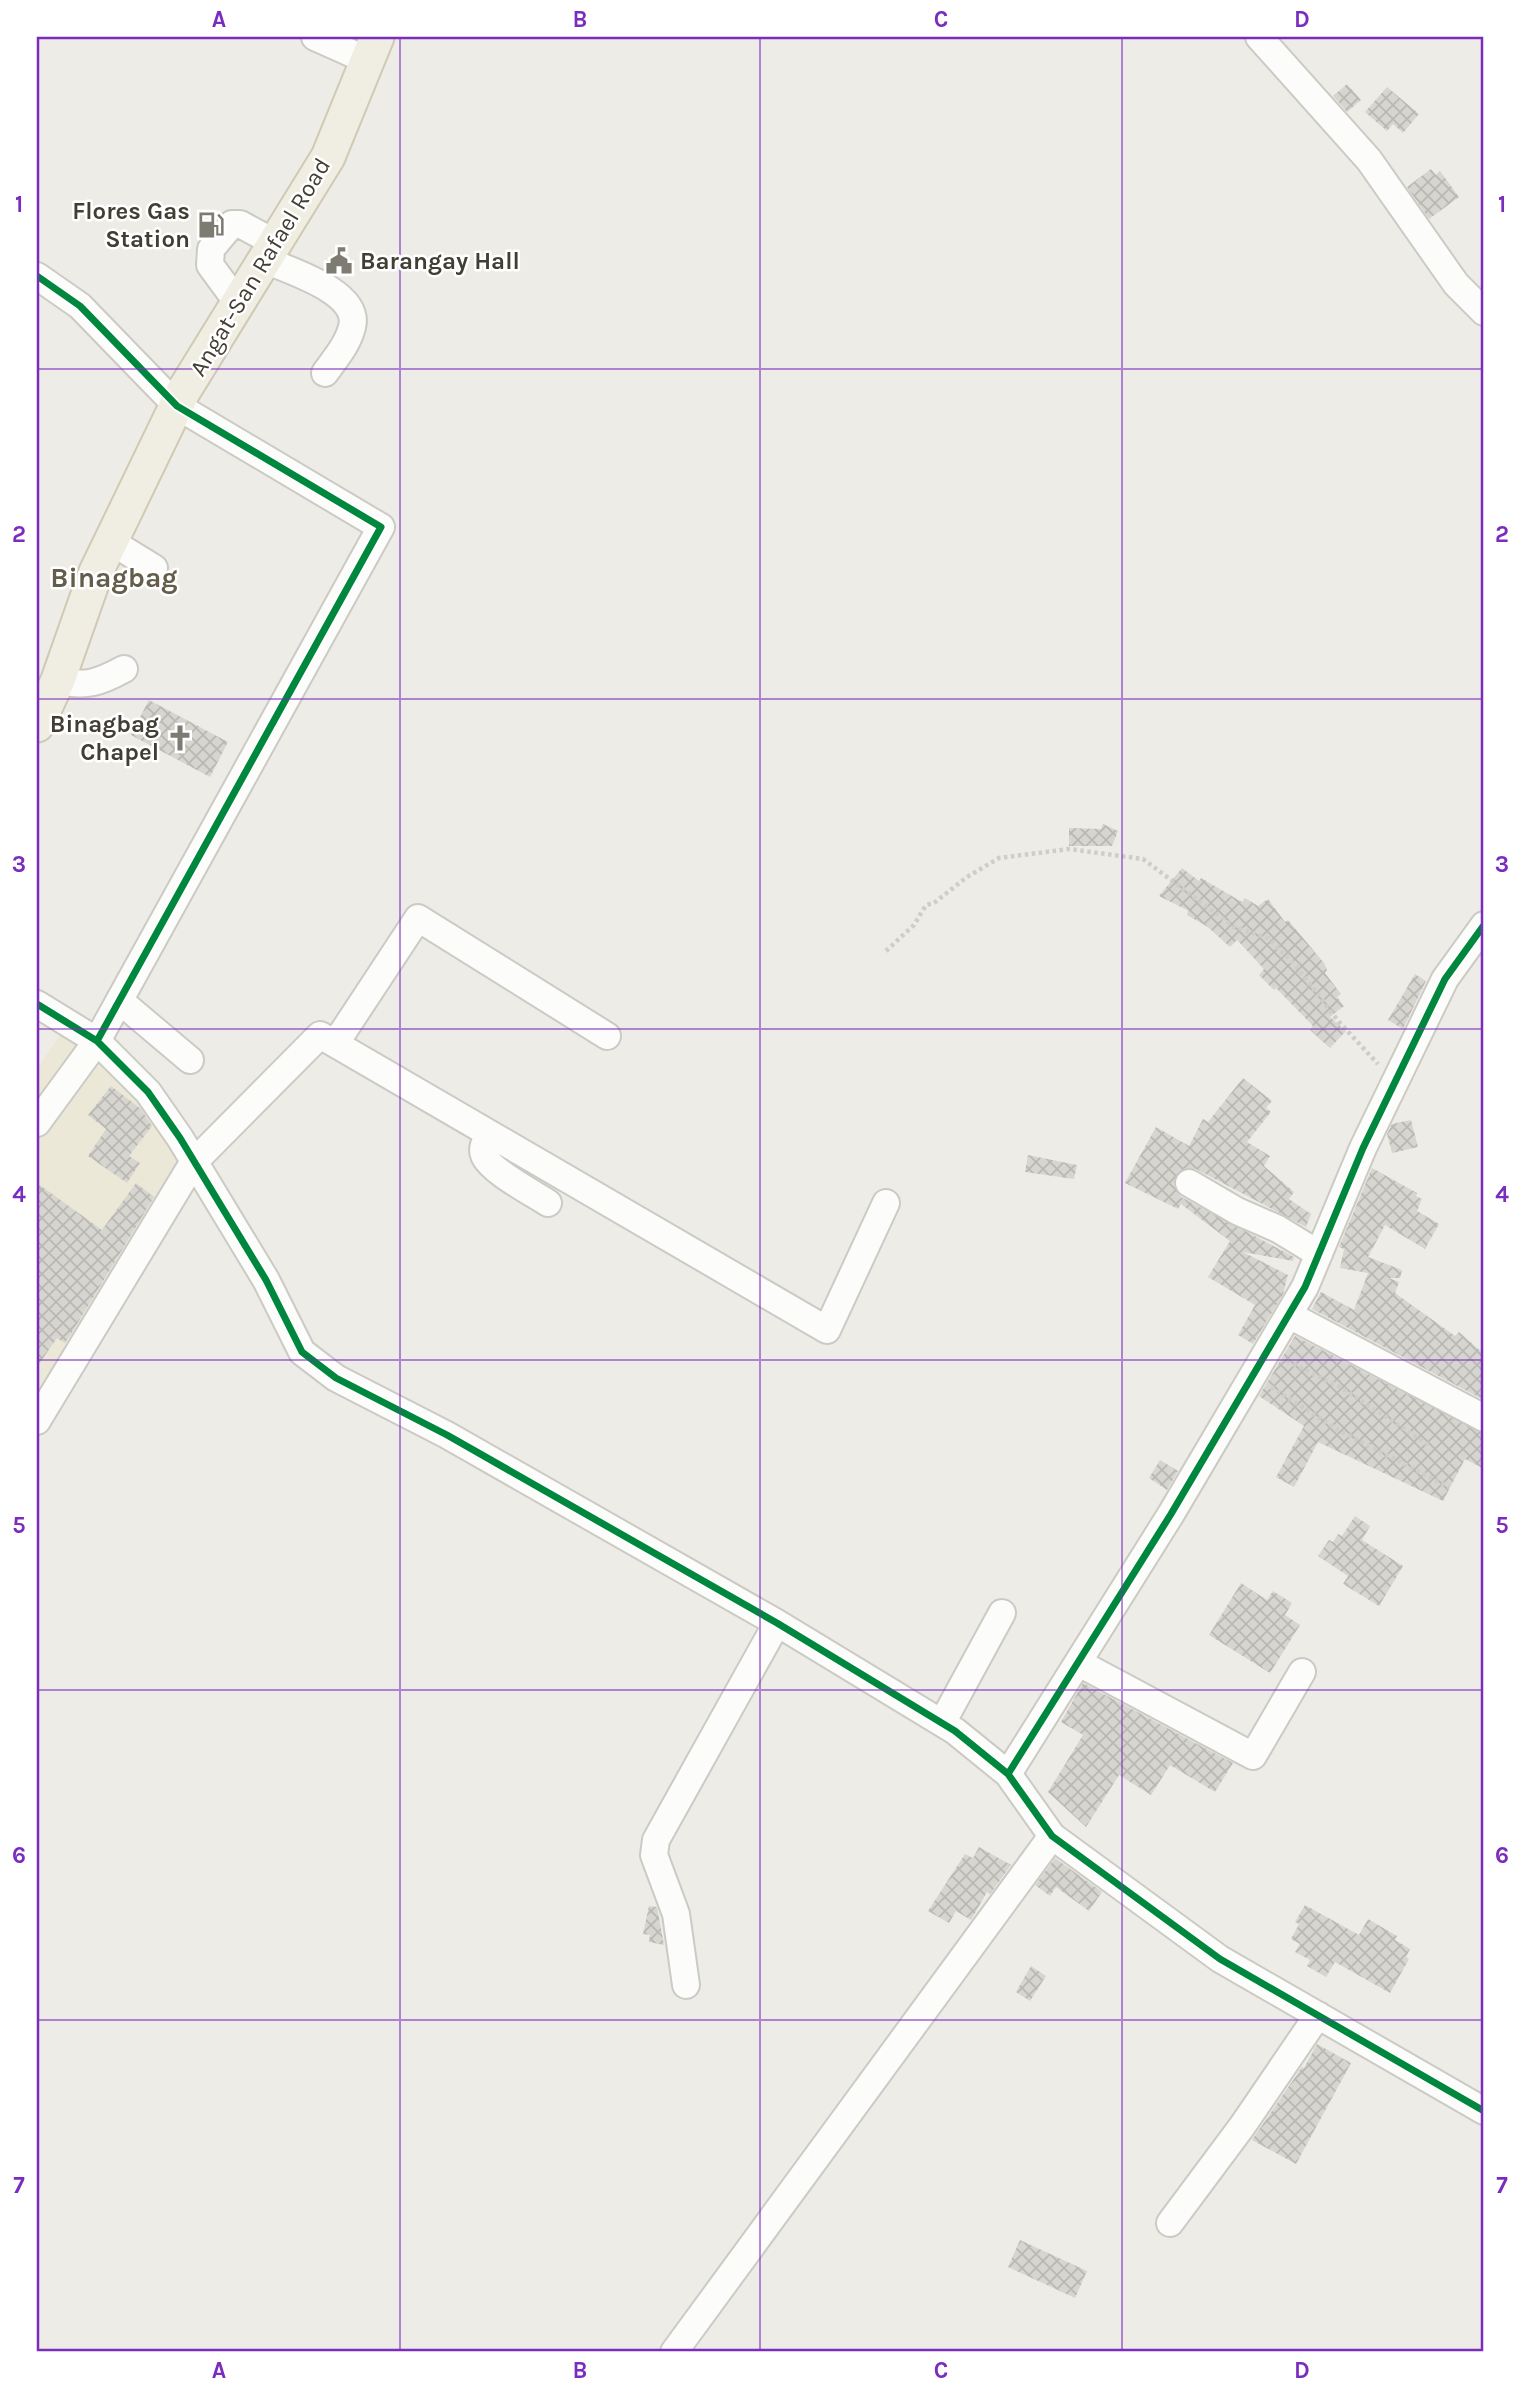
<svg xmlns="http://www.w3.org/2000/svg" width="1521" height="2389" font-family="Karla,sans-serif">
  <style>
    .education { fill: #ebe8d8 }
    .building { fill: url(#building-cross-hatch) }
    .lines { fill: none; stroke-linecap: round; stroke-linejoin: round }
    .minor-casing { stroke: #cbcac4; stroke-width: 30 }
    .major-casing { stroke: #cfcab4; stroke-width: 37 }
    .path { stroke: #cecdc9; stroke-width: 4.5; stroke-dasharray: 3.5 3.5; stroke-linecap: butt }
    .minor { stroke: #fcfcfb; stroke-width: 26 }
    .major { stroke: #f0ede2; stroke-width: 33 }
    .cycleway-casing { stroke: #fff; stroke-width: 11 }
    .cycleway { stroke: #00873e; stroke-width: 7 }
    .grid { fill: none; stroke: #7b2cbf; stroke-width: 2; stroke-opacity: 0.55 }
    .labels { text-anchor: middle; stroke-width: 5; stroke-linejoin: round; paint-order: stroke }
    .poi-label { font-size: 24px; font-weight: bold; fill: #423e34; stroke: #fff; text-anchor: end }
    .street-label { font-size: 24px; fill: #423e34; stroke: #fff }
    .quarter-label { font-size: 28px; font-weight: bold; fill: #645d4b; stroke: #fff }
    .neatline { fill: none; stroke: #7b2cbf; stroke-width: 2.5 }
    .grid-label { font-size: 23px; text-anchor: middle; font-weight: bold; fill: #7b2cbf }
  </style>
  <defs>
    <pattern id="building-cross-hatch" width="8" height="8" patternUnits="userSpaceOnUse" patternTransform="scale(1.75)"><rect width="8" height="8" fill="#d7d5cf"/><path d="M0 0l8 8M0 8l8-8" fill="none" stroke="#bab8b2"/></pattern>
  </defs>
  <rect width="100%" height="100%" fill="#eeece6"/>
  <path class="education" d="M63,1031L149,1104L184,1161L37,1412V1069Z"/>
  <path class="building" d="M1347,84L1361,100L1347,112L1333,96Z
    M1387,87L1419,114L1403,133L1393,124L1387,131L1365,112Z
    M1431,169L1436,175L1440,171L1459,197L1429,219L1407,187Z
    M149,700L228,742L210,777L131,735Z
    M1103,824L1118,831L1112,846H1069V828L1101,829Z
    M1182,868L1199,881L1201,878L1242,902L1245,898L1258,906L1268,899L1285,922L1288,920L1324,963L1327,970L1325,973L1341,994L1337,997L1344,1006L1330,1017L1346,1031L1330,1048L1310,1030L1313,1026L1276,988L1274,990L1259,975L1264,969L1237,940L1230,947L1208,927L1187,915L1189,911L1159,896Z
    M1415,974L1426,981L1403,1029L1388,1020Z
    M1243,1078L1272,1101L1266,1108L1271,1112L1247,1142L1270,1156L1264,1166L1294,1192L1289,1199L1311,1214L1306,1227L1196,1169L1181,1170L1173,1184L1181,1197L1294,1257L1293,1261L1243,1252L1288,1275L1283,1294L1253,1344L1238,1335L1255,1305L1208,1277L1230,1241L1181,1204L1178,1209L1125,1183L1156,1127L1189,1146L1203,1119L1208,1122Z
    M111,1086L141,1109L152,1126L129,1156L140,1163L127,1183L88,1156L106,1129L88,1115Z
    M1411,1120L1418,1147L1392,1153L1387,1134L1392,1124Z
    M1028,1155L1077,1165L1074,1179L1025,1172Z
    M1372,1168L1417,1193L1416,1196L1422,1199L1417,1211L1439,1224L1425,1249L1385,1225L1368,1257L1402,1270L1400,1278H1389L1399,1282L1395,1293L1455,1336L1459,1332L1484,1354V1400L1312,1309L1321,1292L1354,1310L1368,1273L1340,1268L1344,1249L1339,1247Z
    M37,1183L102,1230L136,1183L154,1197L71,1334L65,1343L57,1338L37,1367Z
    M1295,1336L1484,1434V1469L1465,1459L1443,1501L1318,1442L1294,1487L1276,1477L1304,1426L1259,1396Z
    M1160,1460L1178,1471L1167,1490L1149,1478Z
    M1355,1516L1370,1526L1362,1540L1403,1566L1379,1606L1343,1584L1348,1576L1318,1556L1329,1540L1333,1542L1338,1534L1342,1536Z
    M1241,1583L1267,1600L1273,1591L1292,1603L1285,1615L1300,1625L1270,1673L1209,1635Z
    M1083,1683L1233,1763L1215,1792L1170,1765L1151,1795L1119,1775L1086,1827L1048,1792L1083,1735L1061,1722Z
    M979,1847L1011,1865L990,1894L987,1892L971,1920L956,1911L949,1923L928,1911L965,1854L973,1858Z
    M1055,1858L1102,1892L1089,1911L1056,1887L1050,1896L1035,1885Z
    M1305,1905L1359,1935L1368,1919L1397,1936L1395,1940L1410,1949L1406,1957L1409,1959L1390,1993L1335,1962L1326,1977L1307,1966L1310,1960L1295,1952L1300,1944L1291,1939L1299,1924L1295,1922Z
    M649,1906L657,1907L664,1945L649,1942L650,1935L643,1934Z
    M1031,1966L1046,1976L1030,2001L1016,1992Z
    M1317,2044L1351,2063L1296,2164L1252,2140L1302,2067L1304,2068Z
    M1020,2240L1087,2271L1075,2298L1008,2267Z"/>
  <g class="lines">
    <g class="minor-casing">
      <path id="minor" d="M315,37L369,61
        M1259,37L1369,160L1456,284L1484,312
        M265,260C290,271 361,292 352,327C348,344 335,359 325,373
        M37,276L80,306L177,406L381,527L97,1041L37,1123
        M238,303L210,265L211,249L232,224H240L275,243
        M110,541L154,568
        M58,680C85,688 100,682 124,669
        M120,1001L190,1060
        M37,1004L97,1041L148,1092L180,1138L266,1280L302,1352L336,1378L447,1435L777,1623L955,1731L1008,1774L1052,1836L1220,1959L1484,2111
        M335,1044L418,918L607,1036
        M490,1134C486,1141 481,1147 484,1155C490,1171 533,1193 548,1203
        M1189,1183L1237,1211L1278,1229L1319,1254
        M1289,1315L1484,1418
        M37,1421L193,1163L320,1035L827,1330L886,1203
        M1079,1663L1253,1756L1302,1672
        M942,1723L1002,1613
        M1008,1774L1171,1514L1305,1287L1363,1148L1445,979L1484,925
        M686,1985L676,1914L654,1855L656,1840L777,1623
        M1170,2223L1243,2125L1318,2015
        M674,2352L1052,1836"/>
    </g>
    <g class="major-casing">
      <path id="major" d="M37,725L58,680L96,572L183,392L328,157L377,37"/>
    </g>
    <path class="path" d="M886,951L914,925L926,905L934,903L967,877L999,858L1069,849L1143,859L1234,927L1268,938L1295,965L1339,1022L1378,1064
      M1287,1361L1340,1387L1430,1446
      M1271,1387L1338,1430L1449,1487"/>
    <use href="#minor" class="minor"/>
    <use href="#major" class="major"/>
    <g class="cycleway-casing">
      <path id="cycleway" d="M37,276L80,306L177,406L381,527L97,1041
        M37,1004L97,1041L148,1092L180,1138L266,1280L302,1352L336,1378L447,1435L777,1623L955,1731L1008,1774L1052,1836L1220,1959L1484,2111
        M1008,1774L1171,1514L1305,1287L1363,1148L1445,979L1484,925"/>
    </g>
    <use href="#cycleway" class="cycleway"/>
  </g>
  <path class="grid" d="M400,37V2352M760,37V2352M1122,37V2352M37,369H1484M37,699H1484M37,1029H1484M37,1360H1484M37,1690H1484M37,2020H1484"/>
  <defs>
    <g id="fuel-bare" transform="scale(2.1)"><path d="M-5.5-6h7V0h2V4h1.3V-2.5L3-4.5l.8-.8L6-3V5H2.5V1h-1V6h-7ZM-4.2-4.7v3.2H.2V-4.7Z" fill="#7e7b72" stroke="#fff" stroke-width="2.5" paint-order="stroke"/></g>
    <g id="civic-bare" transform="scale(2.1)"><path d="M-.6-6.5H3V-4.5H.6V-3L4-1V1h2V6H-6V1h2V-1L-.6-3ZM-1.2 2.5V6h2.4V2.5Z" fill="#7e7b72" stroke="#fff" stroke-width="2.5" paint-order="stroke"/></g>
    <g id="church-bare" transform="scale(2.1)"><path d="M-1.2-6h2.4v3.5h3.3v2.4h-3.3V6h-2.4V-.1h-3.3v-2.4h3.3Z" fill="#7e7b72" stroke="#fff" stroke-width="2.5" paint-order="stroke"/></g>
  </defs>
  <g fill-rule="evenodd">
    <use href="#fuel-bare" x="211" y="225"/>
    <use href="#civic-bare" x="339" y="261"/>
    <use href="#church-bare" x="180" y="738"/>
  </g>
  <g class="labels">
    <g class="poi-label">
      <text x="190" y="219">Flores Gas<tspan x="190" dy="28">Station</tspan></text>
      <text x="360" y="269" text-anchor="start">Barangay Hall</text>
      <text x="159" y="732">Binagbag<tspan x="159" dy="28">Chapel</tspan></text>
    </g>
    <g class="street-label">
      <text transform="translate(260 267) rotate(-59)" y="8">Angat-San Rafael Road</text>
    </g>
    <g class="quarter-label">
      <text x="114" y="587">Binagbag</text>
    </g>
  </g>
  <rect width="1521" height="2389" fill="none" stroke="#ffffff" stroke-width="77"/>
  <rect x="38" y="38" width="1444" height="2312" class="neatline"/>
  <g class="grid-label">
    <text x="219" y="27">A</text>
    <text x="580" y="27">B</text>
    <text x="941" y="27">C</text>
    <text x="1302" y="27">D</text>
    <text x="19" y="212">1</text>
    <text x="1502" y="212">1</text>
    <text x="19" y="542">2</text>
    <text x="1502" y="542">2</text>
    <text x="19" y="872">3</text>
    <text x="1502" y="872">3</text>
    <text x="19" y="1202">4</text>
    <text x="1502" y="1202">4</text>
    <text x="19" y="1533">5</text>
    <text x="1502" y="1533">5</text>
    <text x="19" y="1863">6</text>
    <text x="1502" y="1863">6</text>
    <text x="19" y="2193">7</text>
    <text x="1502" y="2193">7</text>
    <text x="219" y="2378">A</text>
    <text x="580" y="2378">B</text>
    <text x="941" y="2378">C</text>
    <text x="1302" y="2378">D</text>
  </g>
</svg>
